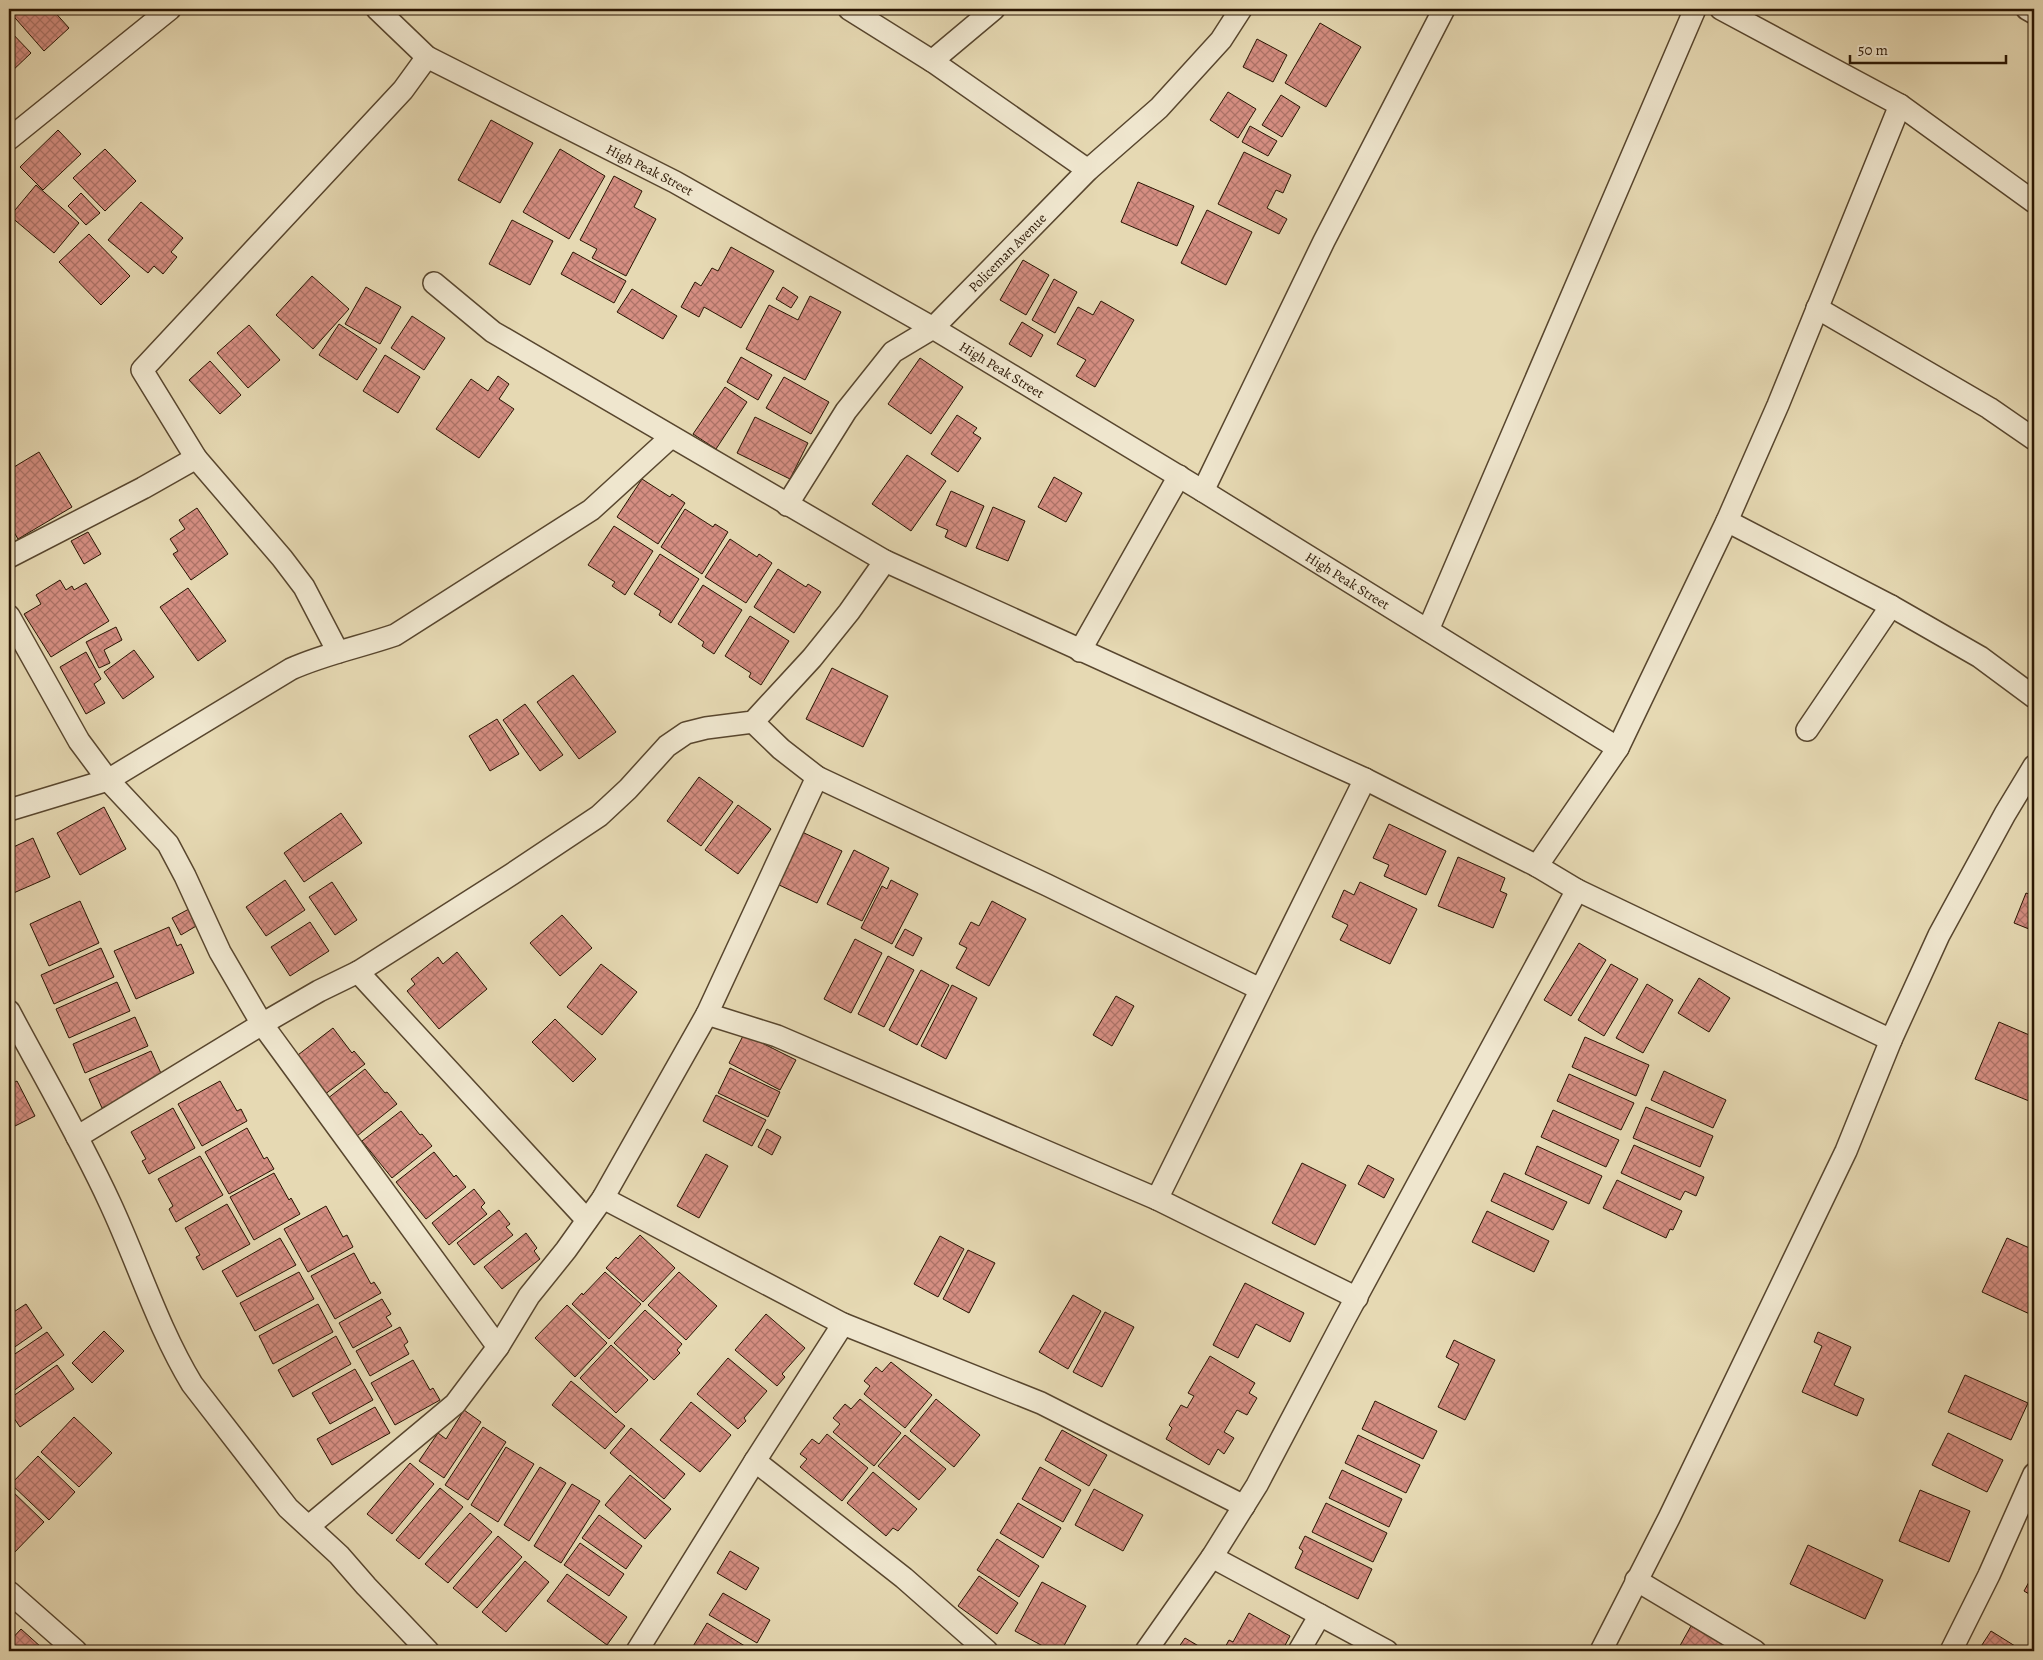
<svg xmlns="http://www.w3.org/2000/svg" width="2043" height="1660" font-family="Alegreya,serif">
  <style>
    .building { fill: url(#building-cross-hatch); stroke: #291502 }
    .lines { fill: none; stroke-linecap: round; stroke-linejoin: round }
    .minor-casing { stroke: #58462e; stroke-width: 24 }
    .minor { stroke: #efe6ce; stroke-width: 21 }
    .labels { text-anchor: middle; stroke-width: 4; stroke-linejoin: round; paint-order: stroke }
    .street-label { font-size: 14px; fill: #291502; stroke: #efe6ce }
  </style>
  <defs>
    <pattern id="building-cross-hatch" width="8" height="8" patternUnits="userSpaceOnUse" patternTransform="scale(1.25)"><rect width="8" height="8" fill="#d58e82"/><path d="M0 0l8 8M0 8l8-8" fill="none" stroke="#ad7368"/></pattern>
  </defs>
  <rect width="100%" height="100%" fill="#e6d9b3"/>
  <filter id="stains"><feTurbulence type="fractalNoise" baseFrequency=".004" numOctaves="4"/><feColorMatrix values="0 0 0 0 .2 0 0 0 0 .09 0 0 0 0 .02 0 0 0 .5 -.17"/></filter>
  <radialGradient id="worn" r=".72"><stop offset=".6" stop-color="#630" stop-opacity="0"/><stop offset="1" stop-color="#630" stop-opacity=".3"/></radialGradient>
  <path class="building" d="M9,9H52L69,28L44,51L9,11Z
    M1300,9H1313L1310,14Z
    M1342,9H1355L1352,14Z
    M1320,23L1361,47L1326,107L1285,83Z
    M9,30L31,53L9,74Z
    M1257,39L1287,55L1273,82L1243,67Z
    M1228,92L1256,109L1238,138L1210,120Z
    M1281,95L1300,107L1282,137L1262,125Z
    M491,120L533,143L500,203L458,180Z
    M1250,126L1277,141L1268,156L1242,142Z
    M58,130L81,154L43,190L20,167Z
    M105,149L136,181L105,211L73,178Z
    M560,149L605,176L569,239L523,212Z
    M1244,152L1291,175L1283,193L1276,190L1267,208L1287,219L1279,234L1218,204Z
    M614,176L642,191L634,207L656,219L626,276L592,258L597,249L580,240Z
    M1138,182L1194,206L1177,246L1121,222Z
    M36,185L79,223L54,253L10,216Z
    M81,193L100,213L86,225L68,206Z
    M141,202L183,238L171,252L177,257L163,274L154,266L148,273L108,240Z
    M1207,210L1252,232L1226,285L1181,263Z
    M512,220L553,241L530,285L489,264Z
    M89,234L130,276L101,305L59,262Z
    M731,247L774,271L741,328L704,307L699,317L681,307L695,282L701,286L712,268L718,271Z
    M573,252L626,281L614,303L561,274Z
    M1023,260L1049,275L1026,315L1000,300Z
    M312,276L349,309L313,349L276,315Z
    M1054,279L1077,292L1055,333L1032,320Z
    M366,287L401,307L380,344L345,324Z
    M783,287L798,297L791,308L776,299Z
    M632,289L677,316L663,339L617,312Z
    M810,296L841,312L805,380L746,349L769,305L798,320Z
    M1101,301L1134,320L1095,387L1076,376L1086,360L1057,344L1078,307L1093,315Z
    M412,316L445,338L424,370L391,348Z
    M1022,322L1043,335L1031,357L1009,344Z
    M339,324L377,349L357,380L319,355Z
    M249,325L280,360L248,388L217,353Z
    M385,355L420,377L398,413L363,391Z
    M741,357L772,375L758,400L727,382Z
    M920,358L963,387L931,434L888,404Z
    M210,361L241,395L220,414L189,380Z
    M498,376L509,384L499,399L514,409L479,458L436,429L471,379L488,391Z
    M784,377L829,402L811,434L766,408Z
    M725,387L747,402L716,449L693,434Z
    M957,415L977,428L973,433L981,438L958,472L931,454Z
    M755,417L808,443L790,479L737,453Z
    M39,452L72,507L18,539L9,524V470Z
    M907,455L946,481L911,531L872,504Z
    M1054,477L1082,493L1066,522L1038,507Z
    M642,479L670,497L672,494L685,503L658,544L617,517Z
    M951,491L984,506L966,547L945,537L948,530L936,525Z
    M993,507L1025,521L1008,561L976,548Z
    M197,508L228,554L191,580L173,554L178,551L170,539L185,529L179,520Z
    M685,509L713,527L715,524L728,532L702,574L661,547Z
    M614,526L653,551L625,595L612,586L615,582L588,565Z
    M88,532L101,554L84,564L71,541Z
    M730,539L757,557L759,554L772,563L746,603L705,577Z
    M660,554L699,579L671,623L659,615L661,611L634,594Z
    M778,569L806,587L808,584L821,592L794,633L754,607Z
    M60,580L66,590L72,586L74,590L86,583L109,621L51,657L24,614L41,604L36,595Z
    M703,585L742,610L714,654L702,646L704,642L678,624Z
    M188,588L226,641L198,661L160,607Z
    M750,616L789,641L761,685L749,677L751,673L725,656Z
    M116,627L122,640L104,650L110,663L99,668L86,642Z
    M134,650L154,677L123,699L104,672Z
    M86,652L101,679L94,684L105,703L86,714L60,667Z
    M832,668L888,696L863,747L806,719Z
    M573,675L616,732L579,759L537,702Z
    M525,704L563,755L540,771L503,720Z
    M497,719L519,754L490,771L469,736Z
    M699,777L733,802L701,846L667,821Z
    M738,805L771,829L738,874L705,850Z
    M104,807L126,849L80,875L57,833Z
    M341,813L362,843L304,882L284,853Z
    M1389,824L1446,851L1426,895L1384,876L1389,865L1373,858Z
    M800,831L842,851L817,903L775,883Z
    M33,838L50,877L9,895V849Z
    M854,850L889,868L862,921L827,904Z
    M1458,857L1505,878L1500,891L1507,894L1493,928L1438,906Z
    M285,880L305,910L266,936L246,907Z
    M891,880L918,894L892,944L861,928L882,886L887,889Z
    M332,882L357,920L335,935L309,897Z
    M1360,882L1417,909L1390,964L1340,940L1348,925L1332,917L1344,890L1354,895Z
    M2026,893L2034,896V931L2014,923Z
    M80,901L99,943L49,966L30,924Z
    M992,901L1026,919L989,986L956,968L967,948L959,944L971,922L979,926Z
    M189,909L198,925L181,935L172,918Z
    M562,915L592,948L560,976L530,943Z
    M310,922L329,951L290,976L271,947Z
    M169,927L177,946L181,944L194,973L136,999L114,951Z
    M905,929L922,938L913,956L895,947Z
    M855,939L882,953L851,1013L824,999Z
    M1579,943L1606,960L1571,1016L1544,1000Z
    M101,948L114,977L54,1004L41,975Z
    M457,952L487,989L439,1029L407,991L415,984L411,979L438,957L443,964Z
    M888,956L914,970L884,1027L858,1014Z
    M601,964L637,992L602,1035L567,1007Z
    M1611,964L1638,979L1604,1036L1578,1020Z
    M921,970L949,985L917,1045L889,1030Z
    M1699,978L1730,998L1709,1032L1678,1013Z
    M117,982L130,1011L69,1038L56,1009Z
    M1647,984L1673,1000L1643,1053L1616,1038Z
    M952,985L977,998L946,1059L921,1046Z
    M1116,996L1134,1006L1112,1046L1093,1035Z
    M135,1017L148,1046L85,1073L73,1044Z
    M555,1019L596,1059L573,1082L532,1042Z
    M1999,1022L2034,1037V1103L1975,1079Z
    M333,1028L352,1053L354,1051L365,1064L324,1095L294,1058Z
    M744,1034L796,1060L780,1090L729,1063Z
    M1585,1037L1649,1065L1636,1096L1572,1067Z
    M151,1051L164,1080L102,1108L89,1079Z
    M730,1068L780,1092L768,1117L718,1093Z
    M365,1069L385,1093L387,1092L397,1104L357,1136L327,1099Z
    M1664,1071L1726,1100L1713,1128L1651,1100Z
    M1569,1074L1634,1103L1621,1130L1557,1101Z
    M17,1081L35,1116L9,1129V1085Z
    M220,1081L237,1111L241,1109L247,1121L202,1146L178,1104Z
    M716,1095L766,1120L752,1146L703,1121Z
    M1646,1107L1713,1136L1700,1167L1633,1138Z
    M173,1108L195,1148L149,1174L142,1161L146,1159L131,1132Z
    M1553,1110L1619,1140L1606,1167L1541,1137Z
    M401,1111L420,1135L422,1134L432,1146L392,1178L362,1141Z
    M247,1128L264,1159L267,1157L274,1169L229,1194L205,1152Z
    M767,1129L781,1137L772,1155L758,1147Z
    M1634,1145L1704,1177L1696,1196L1685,1191L1680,1200L1621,1173Z
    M1537,1146L1602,1176L1589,1204L1525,1174Z
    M434,1152L454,1177L456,1175L466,1187L426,1219L396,1182Z
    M706,1154L728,1166L699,1218L677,1206Z
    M200,1156L223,1195L176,1222L169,1209L173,1206L158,1179Z
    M1302,1163L1346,1185L1315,1245L1272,1223Z
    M1368,1165L1394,1179L1384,1198L1358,1184Z
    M274,1173L289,1200L291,1198L300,1214L254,1240L230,1197Z
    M1504,1173L1567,1202L1553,1230L1491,1201Z
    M1617,1180L1682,1211L1673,1230L1670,1229L1666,1238L1603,1208Z
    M474,1189L485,1203L481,1207L487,1214L449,1245L432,1223Z
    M227,1204L250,1244L203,1270L196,1257L200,1255L185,1228Z
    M326,1206L343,1237L347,1235L353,1247L308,1272L284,1229Z
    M499,1210L510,1224L506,1227L513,1235L474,1265L457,1243Z
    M1487,1211L1549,1241L1534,1272L1472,1242Z
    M526,1233L537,1248L534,1251L540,1259L502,1289L484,1267Z
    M640,1235L675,1268L643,1302L606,1268L616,1257L618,1259Z
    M940,1236L964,1249L938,1297L914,1284Z
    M280,1238L296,1265L237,1297L222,1271Z
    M2007,1238L2034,1250V1316L1982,1292Z
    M968,1250L995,1263L969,1313L943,1299Z
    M354,1253L371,1284L374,1282L381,1293L335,1319L311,1276Z
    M299,1272L314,1299L255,1331L240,1303Z
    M605,1272L641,1304L609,1339L572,1304L582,1293L583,1295Z
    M679,1272L717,1306L686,1340L648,1305Z
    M1245,1283L1304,1313L1290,1342L1256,1324L1238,1358L1213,1345Z
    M1073,1295L1101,1311L1068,1369L1039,1352Z
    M382,1299L391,1314L386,1317L392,1326L353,1348L339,1323Z
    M26,1304L42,1328L9,1351V1315Z
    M318,1304L333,1332L273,1364L259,1336Z
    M567,1305L607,1343L575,1377L535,1338Z
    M645,1310L682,1344L677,1350L680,1353L654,1380L614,1343Z
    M1105,1312L1134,1327L1102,1387L1073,1372Z
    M766,1314L805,1348L782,1374L785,1377L777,1386L735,1350Z
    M400,1327L408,1342L404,1345L409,1354L370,1376L356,1351Z
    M104,1331L124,1351L92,1383L72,1363Z
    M47,1332L64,1355L9,1394V1358Z
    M1818,1332L1851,1347L1834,1385L1864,1399L1857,1416L1802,1392L1822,1346L1814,1342Z
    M336,1336L351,1364L293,1397L278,1370Z
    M1454,1340L1495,1360L1465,1420L1438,1407L1459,1364L1446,1357Z
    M611,1345L648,1380L616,1413L580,1378Z
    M1210,1356L1255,1383L1249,1393L1257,1398L1247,1415L1237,1410L1224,1432L1234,1438L1224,1454L1218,1449L1209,1465L1166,1439L1172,1428L1169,1425L1181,1405L1187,1408L1194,1396L1188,1393Z
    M728,1358L767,1391L744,1418L746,1421L738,1429L697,1394Z
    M413,1360L430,1390L433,1388L440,1400L395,1425L371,1383Z
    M891,1362L932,1395L905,1428L864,1394L870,1386L864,1381L876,1367L882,1372Z
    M57,1365L74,1389L20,1427L9,1411V1399Z
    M355,1369L373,1400L330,1424L312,1393Z
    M1965,1375L2028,1403L2011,1440L1948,1412Z
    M571,1381L625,1426L605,1449L552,1405Z
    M860,1399L901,1433L874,1466L833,1432L840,1424L833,1418L845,1404L851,1409Z
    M936,1399L980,1435L954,1467L910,1431Z
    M1375,1401L1437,1431L1423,1459L1362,1429Z
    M691,1402L731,1435L700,1472L660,1440Z
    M375,1407L390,1433L332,1465L317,1439Z
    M464,1410L481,1422L444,1478L419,1461L438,1433L446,1439Z
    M74,1417L112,1453L79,1487L41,1452Z
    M483,1427L506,1442L468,1500L445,1485Z
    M631,1428L685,1474L664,1499L610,1453Z
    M1062,1430L1107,1455L1089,1486L1045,1460Z
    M1948,1433L2003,1460L1987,1492L1932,1465Z
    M827,1434L868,1468L842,1501L800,1467L807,1459L800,1454L812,1439L819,1444Z
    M905,1435L946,1469L919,1500L878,1466Z
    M1358,1435L1420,1465L1406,1493L1345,1463Z
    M506,1447L534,1464L498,1522L471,1505Z
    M38,1456L75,1492L49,1520L11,1484Z
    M410,1463L434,1484L392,1534L367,1514Z
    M540,1467L566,1483L529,1541L504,1525Z
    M1040,1467L1081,1490L1063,1522L1022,1499Z
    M1342,1470L1402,1499L1389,1527L1329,1498Z
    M873,1472L917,1509L898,1531L893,1528L886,1536L847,1503Z
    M630,1475L671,1509L645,1539L605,1505Z
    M572,1484L600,1501L561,1563L534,1546Z
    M9,1488L44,1522L10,1557L9,1555Z
    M440,1488L463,1507L419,1559L396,1540Z
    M1094,1489L1143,1515L1123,1551L1075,1525Z
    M1920,1490L1970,1511L1949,1562L1899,1541Z
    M1018,1503L1061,1528L1043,1558L1000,1533Z
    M1326,1503L1387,1533L1373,1562L1312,1532Z
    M470,1513L492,1532L448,1583L425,1564Z
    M599,1515L642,1546L626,1569L582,1538Z
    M498,1536L522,1557L477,1608L453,1588Z
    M1305,1536L1372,1569L1358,1599L1295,1568L1303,1551L1299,1548Z
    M997,1539L1039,1566L1019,1597L977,1570Z
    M580,1543L624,1574L609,1596L564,1565Z
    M1808,1545L1883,1580L1865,1619L1790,1584Z
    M730,1551L759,1568L746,1590L717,1573Z
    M525,1561L549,1582L506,1632L482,1612Z
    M2034,1573V1597L2024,1591Z
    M567,1574L627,1617L607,1645L547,1601Z
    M979,1576L1018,1603L997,1634L958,1606Z
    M1042,1582L1086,1606L1061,1651H1052L1015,1631Z
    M723,1593L770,1620L757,1643L709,1615Z
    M1249,1613L1290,1636L1282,1651H1223L1229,1640L1233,1642Z
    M707,1623L753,1651H697L692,1648Z
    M1691,1626L1735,1650L1734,1651H1677Z
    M21,1629L41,1647L38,1651L9,1650V1642Z
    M1991,1631L2023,1651H1978Z
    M1185,1638L1207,1651H1176Z"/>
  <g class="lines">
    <g class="minor-casing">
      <g id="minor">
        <path id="s1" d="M377,9L427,57L675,182L933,328L1203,491L1618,748"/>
        <path d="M849,9L932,61L994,9"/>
        <path d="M1721,9L1900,105L2034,202"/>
        <path d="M2027,9L2034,13"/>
        <path d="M932,61L1088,170"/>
        <path d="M9,139L170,9"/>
        <path d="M434,283L493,332L885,561L1365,779L1537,866L1577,890L1891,1040"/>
        <path d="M1817,308L1989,408L2034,439"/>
        <path d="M1203,491L1324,241L1444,9"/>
        <path id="s2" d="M787,505L846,411L893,352L933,328L1088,170L1159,108L1221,40L1241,9"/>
        <path d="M1727,521L1891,606L1980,657L2034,697"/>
        <path d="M9,557L143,488L196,458"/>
        <path d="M9,616L79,741L108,780L168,844L185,876L220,952L262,1024L319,991L358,972L512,874L599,816L628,789L667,746L686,733L706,728L753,722L812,658L849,612L885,561"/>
        <path d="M1428,630L1695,9"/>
        <path d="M1080,651L1179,476"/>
        <path d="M338,652L304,587L282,558L196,458L142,370L403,90L427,57"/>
        <path d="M753,722L781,749L817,777L1047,885L1260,989"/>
        <path d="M1807,730L1891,606"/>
        <path d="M817,777L707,1014L777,1036L1157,1199L1357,1298"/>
        <path d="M9,810L108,780L291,669C324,654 360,647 395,635L591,510L671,437"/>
        <path d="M1537,866L1618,748L1727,521L1778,405L1900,105"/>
        <path d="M358,972L587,1220"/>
        <path d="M9,1011C43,1075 80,1138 110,1203C138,1263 158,1328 192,1384L288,1508L339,1555L366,1586L428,1651"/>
        <path d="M77,1137L262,1024L498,1347"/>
        <path d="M603,1198L843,1324L1041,1403L1244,1506"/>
        <path d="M1157,1199L1365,779"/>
        <path d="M755,1461L904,1578L987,1651"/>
        <path d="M309,1526L455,1404L498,1347L529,1296L566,1250L603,1198L707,1014"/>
        <path d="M1212,1557L1387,1651"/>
        <path d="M1636,1580L1755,1651"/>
        <path d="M9,1592L76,1651"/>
        <path d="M637,1651L755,1461L843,1324"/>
        <path d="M1146,1651L1212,1557L1257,1485L1344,1320L1577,890"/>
        <path d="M1299,1651L1320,1615"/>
        <path d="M1601,1651L1669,1518L1846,1151L1891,1040L1939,935L2005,814L2034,766"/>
        <path d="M1951,1651L1989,1575L2034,1474"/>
      </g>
    </g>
    <use href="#minor" class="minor"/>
  </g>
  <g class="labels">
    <g class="street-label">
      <text dy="5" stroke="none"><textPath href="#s1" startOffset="319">High Peak Street</textPath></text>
      <text dy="5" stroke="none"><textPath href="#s2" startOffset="339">Policeman Avenue</textPath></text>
      <text dy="5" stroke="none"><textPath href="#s1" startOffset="724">High Peak Street</textPath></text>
      <text dy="5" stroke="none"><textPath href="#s1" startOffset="1129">High Peak Street</textPath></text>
    </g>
  </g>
  <rect width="2043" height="1660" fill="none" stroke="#e6d9b3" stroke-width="30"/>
  <rect x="10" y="10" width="2023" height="1640" fill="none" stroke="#291502" stroke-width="2.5"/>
  <rect x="15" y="15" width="2013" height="1630" fill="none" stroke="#291502"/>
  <path d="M1850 55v8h156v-8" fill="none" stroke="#291502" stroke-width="2.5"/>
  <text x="1858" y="55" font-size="15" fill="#291502" stroke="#efe6ce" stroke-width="4" paint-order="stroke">50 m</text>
  <rect width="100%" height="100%" filter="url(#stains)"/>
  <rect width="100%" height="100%" fill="url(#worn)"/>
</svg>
